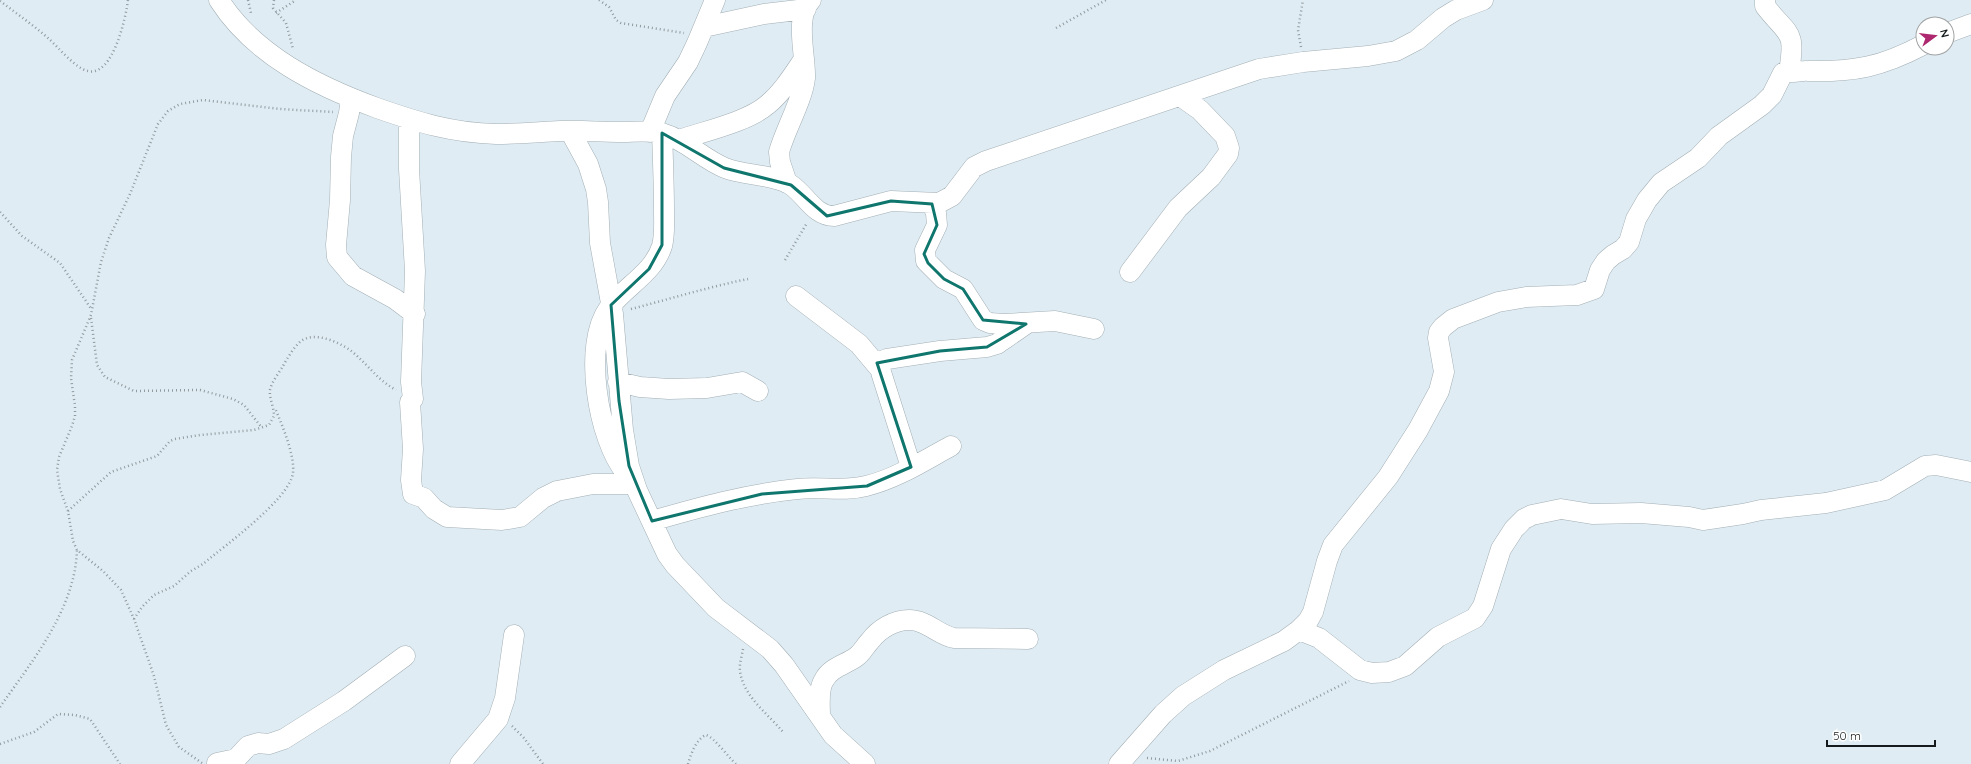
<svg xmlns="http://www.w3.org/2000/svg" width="1971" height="764" font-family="Quicksand,sans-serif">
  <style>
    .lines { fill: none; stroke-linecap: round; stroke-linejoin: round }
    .minor-casing { stroke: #a3afb5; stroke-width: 21 }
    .path { stroke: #909a9f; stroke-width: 2.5; stroke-dasharray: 1 3; stroke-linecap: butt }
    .minor { stroke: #fff; stroke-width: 20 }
    .marked { fill: none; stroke: #0f766e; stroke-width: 3; stroke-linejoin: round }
  </style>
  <rect width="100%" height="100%" fill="#dfecf3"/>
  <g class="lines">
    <g class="minor-casing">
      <path id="minor" d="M219,0C254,55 317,86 377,108C417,122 452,133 496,134C517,134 539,132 560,131C580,130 599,132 618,132C633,132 648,130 662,133C686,140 703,159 725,168C745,176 774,174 791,185C806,195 814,216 834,216L891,201L939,203L952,196L974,167L986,161L1259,69L1303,62L1368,56L1396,51L1417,40L1443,18L1456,10L1483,0
        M1765,0V6C1789,37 1796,29 1789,72
        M704,27L764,14L806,9
        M1947,33L1971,24
        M351,98L349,113L343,136L341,157L340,200L336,245L337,257L353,276L395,299L415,314
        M409,120V169L415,271L411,382L413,399L410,402L413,449L411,480L413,494L424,498L434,509L447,517L502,520L520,517L543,498L557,491L593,484H635
        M570,131L588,164L596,189L598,202L600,243L613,314L623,430L629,466L637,490L667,554L675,565L716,608L770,649L784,665L833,735L865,764
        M650,132L665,96L688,62L697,43L715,0
        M679,140C705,131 747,122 767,105C782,93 793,75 804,59
        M787,183L780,162L779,152C785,130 803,99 805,78C806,56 794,17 811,0
        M932,204L936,213L937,225L925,250L926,261L944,279L963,289L983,320L990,323L1004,324L1055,321L1094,329
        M1130,272L1178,208L1211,177L1228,154L1229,148L1225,136L1200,110L1180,96
        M796,296L859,344L880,369L911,467
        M876,363L887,359L940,351L987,347L997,344L1026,324
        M618,382L640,387L669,389L707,388L742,382L758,391
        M626,473C598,440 582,344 609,308C625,286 653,274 662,246C665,235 664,223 664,212C664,186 663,160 662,133
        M652,521C700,507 748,494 797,489C820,486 843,492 866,486C896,479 925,460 951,446
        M1299,630L1319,638L1360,670L1372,673L1389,672L1405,666L1438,637L1475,618L1483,606L1501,549L1514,529L1524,519L1532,515L1561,509L1592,514L1641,513L1689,517L1703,520L1743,514L1761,510L1826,503L1885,490L1925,466L1936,465L1971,472
        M820,716C820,705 818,689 824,680C831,667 845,665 856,657C862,653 865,646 870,641C879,629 894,620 909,620C927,620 938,635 954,638L1028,639
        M217,763L236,759L248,746L258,743L269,744L284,739L344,701L405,656
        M460,764L498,719L505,698L514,635
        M1119,764L1163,714L1183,696L1224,670L1284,641L1299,630L1308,621L1313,612L1327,561L1333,545L1388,477L1418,430L1439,391L1444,372L1438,338L1439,332L1443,327L1453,319L1498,302L1526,297L1577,295L1594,289L1600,270L1606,261L1613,255L1623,249L1629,242L1636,219L1647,200L1661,183L1698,158L1719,136L1762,105L1772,95L1783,73L1787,71C1793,74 1802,70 1808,71C1855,72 1881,67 1923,45"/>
    </g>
    <path class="path" d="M248,0L251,13
      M274,0L273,8L286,23L293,49
      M599,0L609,7L616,20L621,23L684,33
      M0,1C16,13 33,25 48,38C58,47 76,69 88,71C113,77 126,17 128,0
      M276,13L296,0
      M1056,28L1106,0
      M1301,47L1298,30L1303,0
      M0,212L22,236L60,263L92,310
      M785,260L807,223
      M631,309C670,299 708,287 748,279
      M91,318L97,365L105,377L134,391L200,390L233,399L244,405L262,428
      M68,511L111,472L157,456L170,441L175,439L200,435L254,430L269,425L274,416C274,407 269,398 270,390C272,381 279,373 283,366C288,357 294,347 301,341C315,331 338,342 350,350C367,363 376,379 396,390
      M134,619L142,607L154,595L174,586L191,571L203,564C224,546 289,500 293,473C295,455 282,425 275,408
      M743,649C742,656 739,664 740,671C743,696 768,714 783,732
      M0,707C33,660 75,609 77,550
      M512,726L524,738L543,764
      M0,744L34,732L58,714L75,715L90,719L120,764
      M1147,758L1178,761L1210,751L1349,681
      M202,763L179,747L166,725L154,676L134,619L121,590L103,571L77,550L73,541L68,511L60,489L57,470L59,457L72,426L75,416V406L71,378L72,360L91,315L101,262L109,238L130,194L158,124L168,111L180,104L203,100L280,109L333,112
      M688,764C691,754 696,739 706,735C715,738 728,757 736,764"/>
    <use href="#minor" class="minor"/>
  </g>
  <path class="marked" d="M662,133L724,168L791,185L827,216L891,201L932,204L937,225L924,254L928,263L944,279L963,289L983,320L1026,324L987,347L940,351L877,363L911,467L867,486L762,494L652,521L629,466L619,401L611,305L649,269L662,245Z"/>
  <g transform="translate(1935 36) rotate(75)"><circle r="19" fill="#ffffff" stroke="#a1a3a4"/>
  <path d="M0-3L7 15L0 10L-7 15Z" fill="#ae286f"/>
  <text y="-6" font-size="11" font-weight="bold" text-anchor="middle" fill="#151a1c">N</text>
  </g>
  <path d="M1827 740v6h108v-6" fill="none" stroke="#151a1c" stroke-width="2"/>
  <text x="1833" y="740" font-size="12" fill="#151a1c" stroke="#ffffff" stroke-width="3" paint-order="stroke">50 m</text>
</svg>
